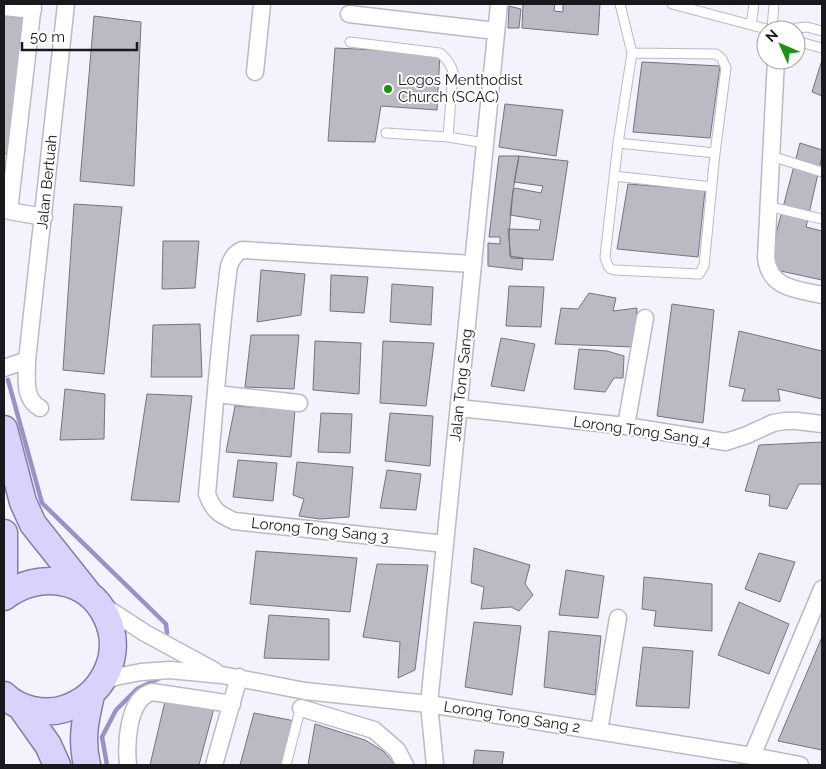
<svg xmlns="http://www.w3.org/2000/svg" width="826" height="769" font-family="Raleway,sans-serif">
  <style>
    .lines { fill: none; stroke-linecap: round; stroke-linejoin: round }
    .stream { stroke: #9a91c6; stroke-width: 4.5 }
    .building { fill: #bbbac4; stroke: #75747d }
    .lane-casing { stroke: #bbbac4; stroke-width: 11 }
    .street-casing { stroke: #bbbac4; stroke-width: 19 }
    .primary-casing { stroke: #867daa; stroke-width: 29 }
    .lane { stroke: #fff; stroke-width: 9 }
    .street { stroke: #fff; stroke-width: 16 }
    .primary { stroke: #d9d2fa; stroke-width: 26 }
    .poi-dot { fill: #1f911b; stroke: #fff; stroke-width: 2 }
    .labels { text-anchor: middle; stroke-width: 4; stroke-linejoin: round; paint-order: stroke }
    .poi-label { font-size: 15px; fill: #19181c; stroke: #fff; text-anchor: start }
    .street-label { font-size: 15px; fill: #19181c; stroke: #fff }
  </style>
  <rect width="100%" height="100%" fill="#f4f2fd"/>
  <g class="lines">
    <path class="stream" d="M8,380L42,503L166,624L167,633
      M107,765L102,737L116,710L137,689L162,677"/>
  </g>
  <path class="building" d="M523,4H555L554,11L563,12V4H600L598,35L522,28Z
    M509,6L521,9L519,28H508Z
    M4,16L24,18L10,154H4Z
    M94,16L141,22L134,186L80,181Z
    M335,48L440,53L437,110L381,106L375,142L328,141Z
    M822,60V96L812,92Z
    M642,62L720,66L710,138L633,132Z
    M505,104L563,110L556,156L499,147Z
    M800,143L822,150V156L806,227L822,231V280L767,268Z
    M499,156H519L513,191L509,235L510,256L523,258L522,270L488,266V243L500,244V237H489Z
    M519,156L568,161L553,260L511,258L508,229L539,230L541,220L510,215L513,191L515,188L541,193L543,186L514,182Z
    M628,184L705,190L698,257L617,249Z
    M74,204L122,207L104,374L63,370Z
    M163,241H199L195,288L162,289Z
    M261,270L305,274L301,315L257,322Z
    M331,275L368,277L364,313L330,311Z
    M392,284L433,287L431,325L390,322Z
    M509,286L544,287L541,327L506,326Z
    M589,293L616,298L613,311L637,308L634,347L555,344L561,308L578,309Z
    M672,304L714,310L703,423L657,416Z
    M200,324L202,377H151L153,325Z
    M739,331L822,351V399L778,389L780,401H742L745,389L729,386Z
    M251,335H299L294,389L245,387Z
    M501,338L535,344L524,391L491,386Z
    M315,341L361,343L359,394L313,390Z
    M383,341L434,343L426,406L380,403Z
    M579,349L607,351L624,356L623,378H614L605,392L574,389Z
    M65,389L105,394L104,439L60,440Z
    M147,394L192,396L179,502L131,500Z
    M235,406L295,410L291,457L226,452Z
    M321,413L352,414L350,453L318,452Z
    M390,413L433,416L430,466L385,461Z
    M822,442V484H799L787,509L769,506L770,495L745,491L759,445Z
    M238,460L277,463L273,501L233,497Z
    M297,462L353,467L349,517L320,519L299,516L304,499L293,495Z
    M387,470L421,474L416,510L380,508Z
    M474,548L530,565L525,584L533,595L519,611L511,607L481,609L484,587L471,583Z
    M256,551L357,558L350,612L250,604Z
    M759,553L795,562L780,602L745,589Z
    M377,564L428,565L415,670L398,678L400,642L363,637Z
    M566,570L604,576L598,618L559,615Z
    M644,577L712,584V631L654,626L656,611L642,609Z
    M739,602L789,624L769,674L718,655Z
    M269,615L329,619V660L264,658Z
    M474,622L521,626L512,695L465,687Z
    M549,631L601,636L595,695L544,687Z
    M822,637V750L778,741Z
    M643,647L693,651L689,708L636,706Z
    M166,697L214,708L199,765H150Z
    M254,713L295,721L284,765H240Z
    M315,724L365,740L383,751L396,765H308Z
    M475,750L504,752L502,765H473Z"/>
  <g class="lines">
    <g class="lane-casing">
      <path id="lane" d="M620,4L632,53L618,143L605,257L608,266L611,269L615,270L699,274L704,266L715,153L726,68L722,59L716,54L632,53
        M672,4L751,25
        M754,4L751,25L770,30
        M772,30L774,4
        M778,30L807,27L822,31
        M796,41L822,48
        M350,42L440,53C447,59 451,64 453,72L448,137
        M386,133L448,137L485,143
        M618,143L715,153
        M771,156L822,172
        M614,176L712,187
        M768,206L822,219
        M286,765L301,706"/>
    </g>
    <g class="street-casing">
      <path id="street" d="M33,4L9,211L44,217
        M4,7L33,10
        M349,14L496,31
        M776,60L766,258C770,289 796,289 822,295
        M255,72L262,4
        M4,368L27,360
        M216,394L299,403
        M40,408C23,399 27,377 27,360L66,4
        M459,408L626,426L726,442L747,435L773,423L785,421H797L822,424
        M626,426L645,318
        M445,544L234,521C218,514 213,510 207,494C214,418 219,342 229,266C232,258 235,253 242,250L473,264
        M102,605L145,633L215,671
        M102,682L115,677L141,672L170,670L222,675L305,691L429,704L752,756L800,765
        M301,708L374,730L397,750L405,765
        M599,731L618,618
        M752,756L822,589
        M128,765C126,745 127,699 152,692L232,704
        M214,765L239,677
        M435,765L429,704L499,4"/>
    </g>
    <g class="primary-casing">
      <path id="primary" d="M4,429L23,502L33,524L87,592
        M4,533V573
        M4,597C37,571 88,576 107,618C124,656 102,697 64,709C44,715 19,710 4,695
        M21,707L48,745L57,765
        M87,765C81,739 85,721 91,695"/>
    </g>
    <use href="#lane" class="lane"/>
    <use href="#street" class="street"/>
    <use href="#primary" class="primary"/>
  </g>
  <circle class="poi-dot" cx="388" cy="89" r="5"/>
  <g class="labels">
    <g class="poi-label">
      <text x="398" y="85">Logos Menthodist<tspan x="398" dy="17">Church (SCAC)</tspan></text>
    </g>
    <g class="street-label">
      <text transform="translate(47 182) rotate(-84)" y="5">Jalan Bertuah</text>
      <text transform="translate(461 385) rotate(-84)" y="5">Jalan Tong Sang</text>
      <text transform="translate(642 431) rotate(8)" y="5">Lorong Tong Sang 4</text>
      <text transform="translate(320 530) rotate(6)" y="5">Lorong Tong Sang 3</text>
      <text transform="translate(512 717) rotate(9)" y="5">Lorong Tong Sang 2</text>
    </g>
  </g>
  <rect width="826" height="769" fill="none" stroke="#19181c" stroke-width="10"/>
  <g transform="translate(781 45) rotate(315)"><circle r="24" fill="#ffffff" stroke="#a3a3a4"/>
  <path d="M0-4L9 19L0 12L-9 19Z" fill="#1f911b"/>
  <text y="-8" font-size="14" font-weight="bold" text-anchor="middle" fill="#19181c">N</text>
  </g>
  <path d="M22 42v8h115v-8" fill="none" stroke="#19181c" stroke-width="2.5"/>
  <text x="30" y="42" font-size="15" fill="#19181c" stroke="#ffffff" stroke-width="4" paint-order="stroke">50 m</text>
</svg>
